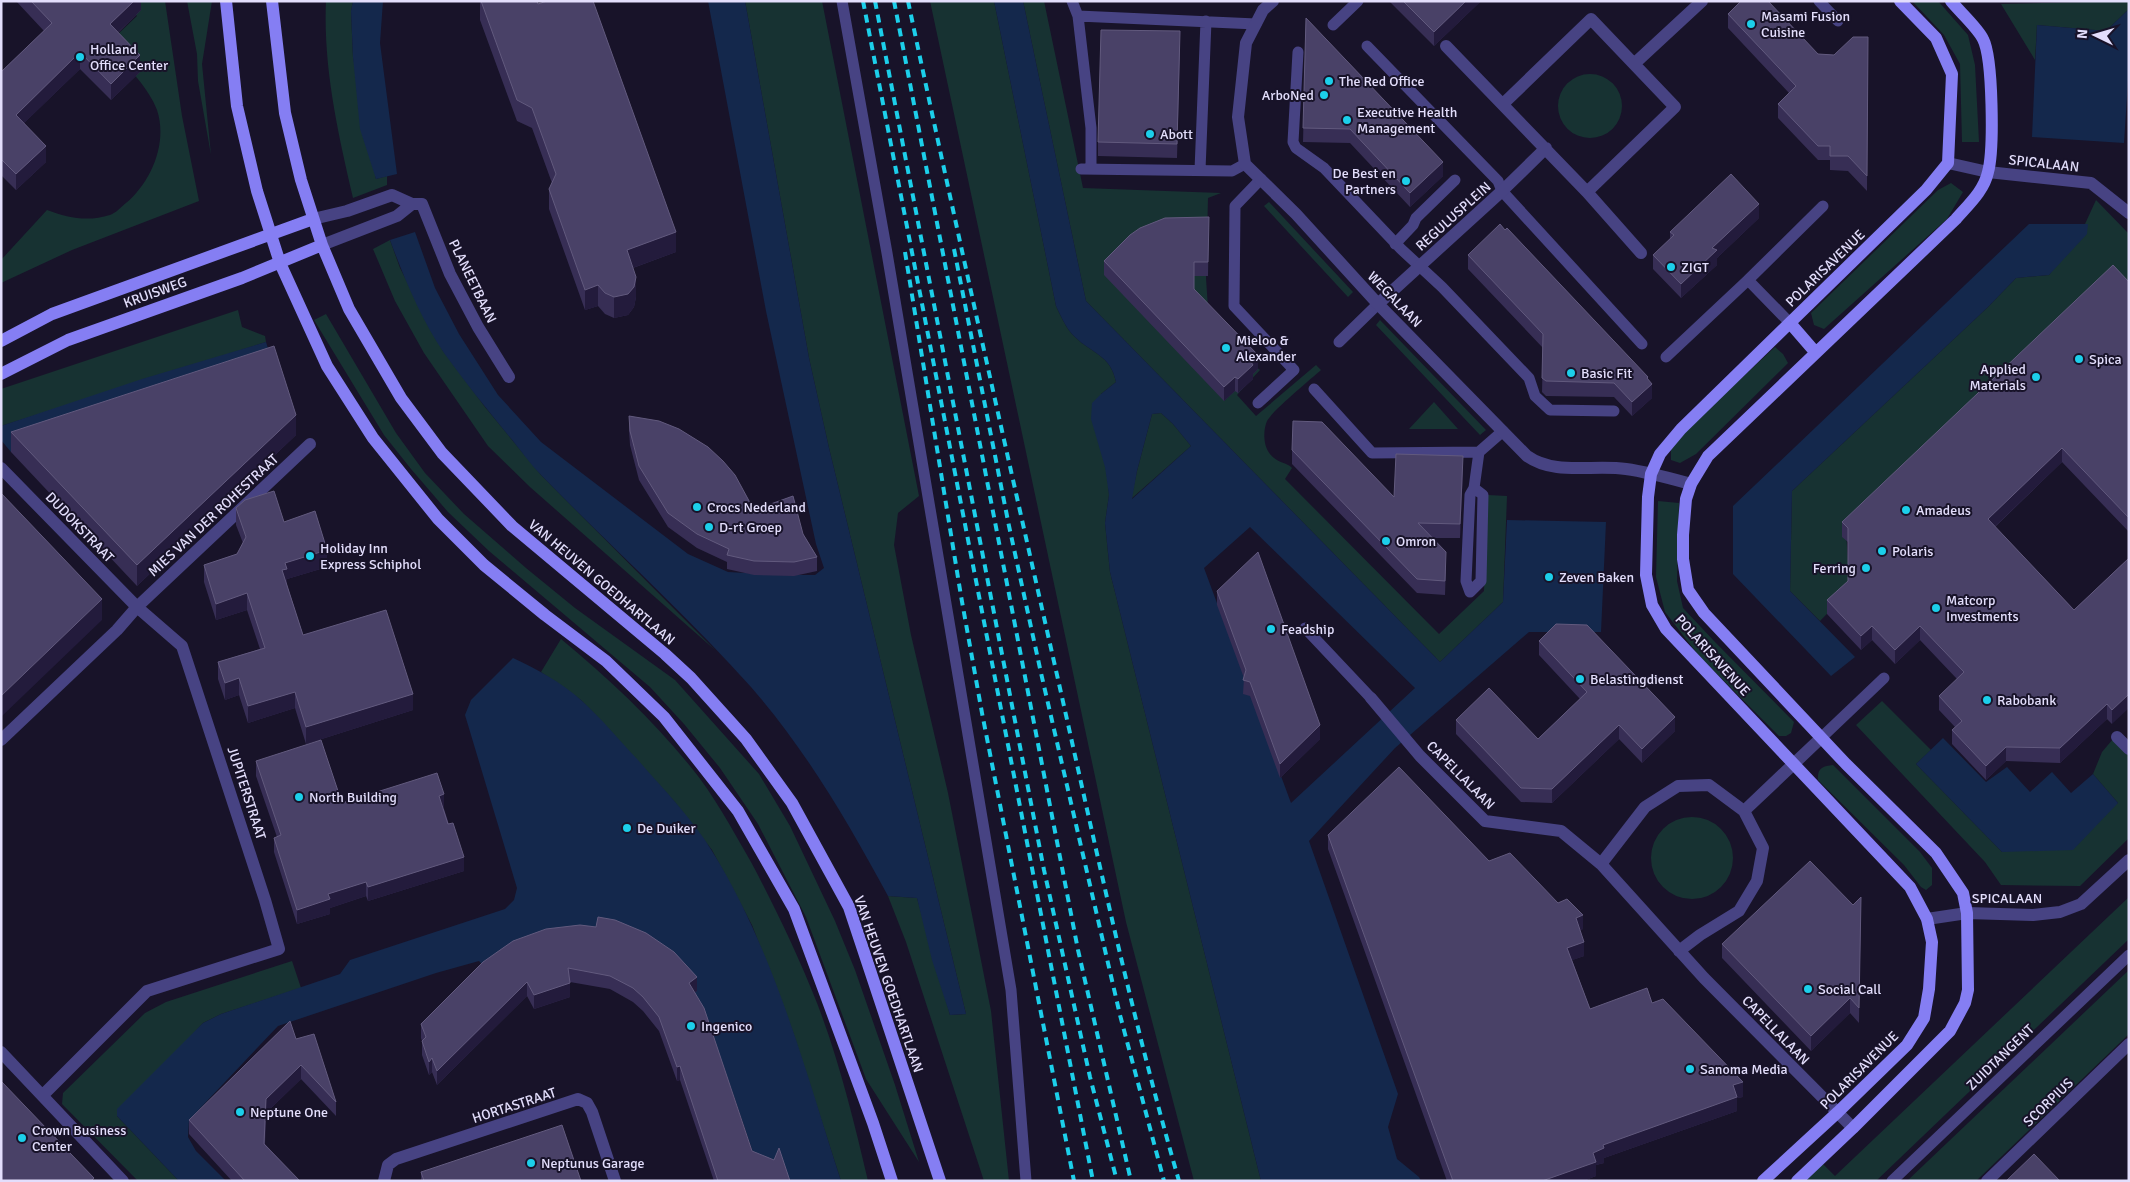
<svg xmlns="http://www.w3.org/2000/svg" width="2130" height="1182" font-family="Signika,sans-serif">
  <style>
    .green { fill: #173232 }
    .water { fill: #14284c; fill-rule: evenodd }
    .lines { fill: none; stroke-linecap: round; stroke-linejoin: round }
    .lane { stroke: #474383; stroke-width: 11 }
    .street { stroke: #474383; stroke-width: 12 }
    .secondary { stroke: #857ef3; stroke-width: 12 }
    .rail { stroke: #1ccfea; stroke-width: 4; stroke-dasharray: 8 6; stroke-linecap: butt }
    .wall { fill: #372e55 }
    .shaded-wall { fill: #231b3c }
    .building { fill: #494167; stroke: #625a7e }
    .poi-dot { fill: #1ccfea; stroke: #181329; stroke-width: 2 }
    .labels { text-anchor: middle; stroke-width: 4; stroke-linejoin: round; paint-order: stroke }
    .poi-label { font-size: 14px; fill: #e3defc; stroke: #181329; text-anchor: start }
    .street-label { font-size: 14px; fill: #e3defc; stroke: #181329 }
  </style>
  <rect width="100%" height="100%" fill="#181329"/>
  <path class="green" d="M124,1H165L182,116L199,201L72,250L1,283V260L47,210C68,218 88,222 110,215C116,213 121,207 126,203C151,182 168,143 157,110C150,90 127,66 114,51L115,37L137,16Z
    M187,1H212L202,64L211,155L198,81L197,54Z
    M326,1H353L351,11L353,57L376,179L387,176V185L353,198C338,133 323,67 326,1Z
    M745,1H822L919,496L898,513L894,545L911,635L948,793L991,1011L1009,1181H984L906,942L888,896L917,898L950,1015L966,1014L829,448L809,358Z
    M930,1H994L1056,306C1061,316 1066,329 1075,337C1091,353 1111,355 1116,382L1101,394L1109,495L1105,523L1110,572L1261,1181H1194L1126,922Z
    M1023,1H1044L1083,188L1221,193L1208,198L1206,278L1208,308L1227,342L1260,370L1237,395L1256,416L1316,365L1321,370C1311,379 1272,411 1267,421C1263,430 1263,446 1270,454C1278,464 1287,462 1292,468L1285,479L1439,634L1484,591L1488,495L1507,496L1503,602L1440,662L1086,301Z
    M1912,1H1938L1968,35L1975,65L1979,142H1962L1960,64L1944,35Z
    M2129,1V9L2106,31L2037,25L2035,60L2001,4Z
    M1558 106a32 32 0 1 1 64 0a32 32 0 1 1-64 0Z
    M1951,183L1963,192L1947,219L1824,329L1814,325L1811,313L1938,190Z
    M2096,200L2129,234V289L1846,532L1850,590L1820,621L1790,591L1792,491L1988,307L2016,278L2049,275L2088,224H2085Z
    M1269,202L1353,292L1348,297L1264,206Z
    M390,240L400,268L443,351L485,407L541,475L715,650L530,487L488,446L424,353L395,301L373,249Z
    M238,310L242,327L265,336L266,342L1,426V389Z
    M326,314L396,433L425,473L464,514L526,568L575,608L675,680L759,774L790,826L835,921L855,970L895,1085L919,1162L866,1079L806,917L758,824L720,768L684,724L650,687L489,551L448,512L411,469L384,435L314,320Z
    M1380,320L1486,430L1480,435L1376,325Z
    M1775,347L1783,354L1788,363L1696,454L1680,463L1671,460V448L1692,424Z
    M1434,402L1458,429H1409Z
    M1161,413L1173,424L1191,446L1131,499L1137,471L1152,414Z
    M1658,501L1679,503L1677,581L1683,608L1715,642L1794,722L1791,733L1786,736H1779L1699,656L1665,612L1656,577Z
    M561,639C608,678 652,719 690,766C714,795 732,829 751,862C775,907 798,955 817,1003C839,1060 854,1121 868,1181H841L793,1032L767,964L752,925L712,850L674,801L581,700L541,672Z
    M1882,701L1931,750L1916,764L2002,852L2118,803L2093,774L2102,752L2113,739L2129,756V838L2080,886L2001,885L1985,862L1856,725Z
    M1833,765L1920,852L1932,868V885L1926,890L1921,887L1904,865L1818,780C1817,768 1823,766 1833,765Z
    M1651 858a41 41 0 1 1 82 0a41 41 0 1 1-82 0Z
    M2129,897V939L1876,1181H1804L1822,1163L1835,1176Z
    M292,961L301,988L221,1014L203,1023L117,1116L179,1181H138L62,1104L63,1093L145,1013L166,1002Z
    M2129,970V1034L1976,1181H1907Z"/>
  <path class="water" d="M353,1H383L380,43L397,174L376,179L360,129L353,57L351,11Z
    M708,1H745L809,358L829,448L966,1014L950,1015L932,960L917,898L888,896C848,822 806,750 751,687C685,613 611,547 543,477C530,464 520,449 508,435C486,408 464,381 444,353C421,319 404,278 390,240L415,232L435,288L459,334L498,395L541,442L688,554L728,572L783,575H815L824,568L816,544L766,311Z
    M994,1H1023L1086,301L1440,662L1503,602L1507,520L1606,522L1601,632H1529L1395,748L1309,841L1398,1094L1388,1127L1397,1159L1419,1177L1421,1181H1261L1110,572L1105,523L1109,495L1105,467L1091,419L1092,403L1101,394L1116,382C1111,355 1091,353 1075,337C1066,329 1061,316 1056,306ZM1161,413L1173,424L1191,446L1132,499L1137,471L1152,414ZM1250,527L1415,688L1291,803L1204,568Z
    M2129,9V65L2124,143L2032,137L2037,25L2106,31Z
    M2029,224H2088L2087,234L2049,275L2016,278L1988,307L1792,491L1790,591L1855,657L1831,676L1733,574V506Z
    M266,342L274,367L11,452L1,440V426L142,379Z
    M513,658C537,669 561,682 581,700C601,718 619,740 638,760C663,789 692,818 712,851C774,951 805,1069 841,1181H785L758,1167L712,1032L679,978L484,966L479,961L436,973L278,1026L189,1120L188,1137L196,1151L226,1181H179L117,1116V1109L203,1023L221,1014L340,974L350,960L505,909L514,900L517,888L465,715L471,700Z
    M1943,738L1986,782L2007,767L2030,792L2052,772L2071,793L2093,774L2118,803L2073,850L2002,852L1916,764Z"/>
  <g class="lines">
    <path class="lane" d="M842,1L887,253L1011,990L1026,1181
      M1072,1L1078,16L1256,24
      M1819,1L1838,21
      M1078,16L1091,128V168
      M1333,25L1358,1
      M1367,46L1498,181L1502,191L1642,344
      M1298,52L1293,142L1296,148L1324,168L1401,249L1442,287L1529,378L1535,396L1550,410L1614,411
      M1081,169L1232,171L1245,164
      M1200,170L1206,21
      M1395,244L1413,225L1416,218L1455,180
      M1748,280L1823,206
      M1339,342L1378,304
      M1666,357L1748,280L1790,323
      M1314,389L1372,453L1479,452L1503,431
      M1258,403L1294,370L1234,306L1235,206L1261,179
      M1474,488L1483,495L1481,581L1470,592L1466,581L1470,495L1474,488L1479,452
      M1305,628L1371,698
      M1821,738L1884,678
      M1892,1181L2129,955"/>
    <path class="street" d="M1273,1L1263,10L1246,43L1238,117L1245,164L1296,214L1378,304L1527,456C1555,476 1593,464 1626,469C1648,472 1669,478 1691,484
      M1446,46L1587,192L1675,107L1591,19L1503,104
      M1634,64L1702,1
      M1948,163L1988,172L2091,183L2129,213
      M1587,192L1641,253
      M313,219L347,211L392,195L412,204H422L450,274L478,327L509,377
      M322,245L397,216L412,204
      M1378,304L1502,191L1546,148
      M1,468L137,607L310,444
      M1371,698L1420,756L1485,821L1561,831L1601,864L1704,978L1853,1128
      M2117,737L2129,749
      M1,740L117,630L137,607L182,646L265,900L279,949L147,991L43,1095
      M1744,811L1821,738
      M1601,864L1645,807L1678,786L1709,785L1744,811L1763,848L1757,881L1739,911L1700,935L1679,951
      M1927,919L1967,913L2033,915L2060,912L2081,904L2129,860
      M1,1052L123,1181
      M384,1181L388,1165L396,1159L578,1099L587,1103L592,1112L615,1181
      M1987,1181L2129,1044"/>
    <path class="secondary" d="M226,1L237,106L257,191L280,263L327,366L373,438L438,519L484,565L545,615L606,661L664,717L738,811L794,909L873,1123L892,1181
      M272,1L285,113L301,180L322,245L349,309L401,398L442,453L512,526L665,654L691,678L746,739L792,803L849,907L940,1181
      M1790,323L1816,353
      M1,341L52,314L313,219
      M1,374L68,340L242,278L322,245
      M1763,1181L1838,1112L1907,1045L1924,1018L1929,989L1932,942L1927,919L1910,887L1666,629L1652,605L1646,575L1648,497L1651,474L1660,454L1681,429L1926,190L1948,163L1952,74L1936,38L1900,1
      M1797,1181L1853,1128L1950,1031L1965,1003L1968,990L1967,913L1963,893L1936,853L1846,764L1704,613L1688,590L1683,559V535L1686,499L1691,484L1708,456L1956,219C1968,205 1984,191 1988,172C1994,150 1993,58 1983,39C1978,28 1959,11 1951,1"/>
    <path class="rail" d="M863,1L1093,1181
      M875,1L1044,870L1090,1077L1117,1181
      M894,1L1078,950L1131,1181
      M908,1C955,223 1005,445 1055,666C1094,839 1130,1011 1179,1181
      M954,249L1009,526L1041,673L1120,1015L1164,1181
      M905,252L961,596L982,713L1074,1181"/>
  </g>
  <path class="wall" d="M16,1H141V10L118,33L140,72L111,100L80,69L24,123L46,162L16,190L1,175V72L44,31Z
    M480,1H537L676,252L633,268L636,297L634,307L628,315L614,318L605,314L598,306L585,310L549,209V189L552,183L532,128L517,121L480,20Z
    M1389,1H1481L1434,46Z
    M1728,14L1818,54L1834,55L1868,37L1867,191L1848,171L1830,170V160H1818L1778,118V104L1789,93L1728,28Z
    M1306,18L1443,176L1410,207L1350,143L1303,142Z
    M1180,46L1177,158L1098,156V142Z
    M1209,217L1208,276H1194V289L1258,369L1253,374V379L1238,393L1235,391L1224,401L1104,275V261Z
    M1759,218L1717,258V265L1681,298L1653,269V255L1670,239V232Z
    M1468,255L1648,380L1652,398L1632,416L1614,397L1546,396L1542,392L1543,348L1468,269Z
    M2129,282V532L2062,462L1995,527L2074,610L2129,558L2112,724L2107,719L2060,763L2006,761L1986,780L1952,744V730L1955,727L1939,710V696L1957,679L1920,640L1895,664L1872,640L1861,650L1827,614V600L1848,581V542L1842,537V522Z
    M629,416L754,510L803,534L817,557V571L794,576L754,575L727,569V562L697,548L668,527L639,480L630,445L629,430Z
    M11,432L296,435L137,586L11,452Z
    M1292,450L1394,497L1463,470L1460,538H1432L1446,566L1445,595L1417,593L1292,464Z
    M236,508L284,522L327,567L287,579V585L303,635L413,710L306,744L295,708L248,723L239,695L225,700L218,679V662L260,649L247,610L216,620L204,582V565L237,554L243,543L236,525Z
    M1217,591L1320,739L1280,778L1250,696L1243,694L1244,678L1217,605Z
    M1539,641L1675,731L1642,763L1619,739L1552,803L1521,802L1456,734V720L1538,739L1580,699L1539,655Z
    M256,761L342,803L444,809L464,871L368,901L366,896L330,908V914L297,924L274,852V838L277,837L256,776Z
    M1328,835L1583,929L1580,930L1584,956L1572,960L1590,1009L1652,1003L1743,1097L1737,1098V1111L1604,1158V1163L1596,1165V1176L1583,1181H1447L1328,849Z
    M1861,897L1859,1023L1850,1013L1811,1051L1722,958V944L1853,905Z
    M513,941L697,991L695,992L752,1151L790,1181H714L680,1080L677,1081L659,1031L643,1011L633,1002L610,989L570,982V997L534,1009L527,996L437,1085L432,1072L429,1075L422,1055V1041L421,1038V1024Z
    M296,1039L336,1102V1116L301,1079L266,1113L265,1144L299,1181H232L189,1134V1120Z
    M421,1172L581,1181H421Z"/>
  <path class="shaded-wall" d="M134,1H141V10L110,40V24Z
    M1466,1H1481L1434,46V32Z
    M80,52V69L16,131V115Z
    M140,55V72L111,100V84Z
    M46,146V162L16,190V174Z
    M1443,162V176L1410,207V193Z
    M1759,204V218L1717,258V265L1681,298V284L1712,248Z
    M676,232V252L627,270V250Z
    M636,277V297L634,307L628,315L614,318V297Z
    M598,285V306L585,310V290Z
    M1258,355V369L1253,374V379L1238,393V379L1251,362Z
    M1235,377V391L1224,401V387Z
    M1648,377V387L1652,384V398L1632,416V402Z
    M296,415V435L137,586V565Z
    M2062,448V462L1988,533V519Z
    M1463,456V470L1460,538V524Z
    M327,550V567L287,579V585L282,570L285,563Z
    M247,593V610L216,620V604Z
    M102,599V620L1,717V696Z
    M1872,626V640L1861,650V636Z
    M1920,626V640L1895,664V650Z
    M239,678V695L225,700V683Z
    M295,692V708L248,723V706Z
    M413,694V710L306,744V727Z
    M2129,694V708L2112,724V710Z
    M2107,704V719L2060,763V748Z
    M1675,717V731L1642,763V749Z
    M1320,725V739L1280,778V764Z
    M1619,725V739L1552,803V789Z
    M2006,747V761L1986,780V766Z
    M444,794V809L439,810V796Z
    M464,857V871L368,901V887Z
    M366,882V896L330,908V914L297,924V910L328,894Z
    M1583,915V929L1576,932V918Z
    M1584,942V956L1567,962V948Z
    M697,977V991L689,996V983Z
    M527,982V996L437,1085V1071Z
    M570,983V997L534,1009V995Z
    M1850,998V1013L1811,1051V1036Z
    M432,1058V1072L429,1075V1062Z
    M301,1065V1079L266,1113L264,1158L266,1099Z
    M680,1066V1080L677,1081V1067Z
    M1743,1082V1097L1737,1098V1111L1604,1158V1163L1596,1165V1176L1583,1181H1542L1593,1153L1603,1145L1733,1085Z"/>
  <path class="building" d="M31,1H134L110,24L140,55L111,84L80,52L16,115L46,146L16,174L1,159V72L52,23Z
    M481,1H537L538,4L547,1H593L676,232L627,250L636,277L634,287L628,294L614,297L605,293L598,285L585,290L549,189L556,174L532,108L517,100Z
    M1403,1H1466L1434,32Z
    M1741,1H1768L1818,54L1834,55L1853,37H1868L1867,176L1848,156H1830V146H1818L1778,104L1796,86L1728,14Z
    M1306,18L1443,162L1410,193L1350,129L1303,128Z
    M1101,30L1180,31L1177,144L1098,142Z
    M1731,174L1759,204L1712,248L1717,250L1681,284L1653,255L1674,235L1670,232Z
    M1209,217L1208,262H1194V289L1258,355L1251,362L1253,365L1238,379L1235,377L1224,387L1104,261L1130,235L1140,228L1165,218Z
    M1500,224L1505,230L1507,228L1648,377L1647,378L1652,384L1632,402L1614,383L1546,381L1542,378L1543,334L1468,255Z
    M2113,265L2129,282V518L2062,448L1988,519L2074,610L2129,558V694L2112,710L2107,704L2060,748L2006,747L1986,766L1952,730L1962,721L1939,696L1964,672L1920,626L1895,650L1872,626L1861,636L1827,600L1848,581V528L1842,522Z
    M274,346L296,415L137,565L11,432Z
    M629,416L659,421L679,429L708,447L723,461L735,475L754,510L793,496L803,534L817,557L794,562L754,561L727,555L729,549L697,534L668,513L639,466L630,431Z
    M1293,421L1322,422L1394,497L1396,454L1463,456L1460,524L1418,523L1446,552L1445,581L1417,579L1292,450Z
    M274,491L284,522L315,511L327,550L285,563L287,569L282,570L303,635L386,610L413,694L306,727L295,692L248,706L239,678L225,683L218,662L265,648L247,593L216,604L204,565L237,554L246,537L236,508L245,500Z
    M1,493L102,599L1,696Z
    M1258,552L1320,725L1280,764L1250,682L1243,680L1246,670L1217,591Z
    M1556,624L1587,625L1675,717L1642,749L1619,725L1552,789L1521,788L1456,720L1489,688L1538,739L1587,692L1539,641Z
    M321,740L342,803L437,773L444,794L439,796L448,824L453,823L464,857L368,887L366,882L328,894L330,899L297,910L274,838L281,835L256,761Z
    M1399,767L1489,861L1510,853L1558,903L1567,899L1583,915L1576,918L1584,942L1567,948L1590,1009L1647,988L1652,1003L1663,999L1743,1082L1733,1085L1737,1097L1603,1145L1604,1148L1593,1153L1596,1162L1542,1181H1453L1328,835Z
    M1810,861L1853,905L1861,897L1859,1008L1850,998L1811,1036L1722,944Z
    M598,917L615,920L646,933L674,952L697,977L689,983L704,1008L752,1151L774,1160L779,1148L790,1181H718L680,1066L677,1067L659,1017L643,997L633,988L610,976L568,968L570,983L534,995L527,982L437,1071L432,1058L429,1062L422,1041L426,1037L421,1024L483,962L513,941L546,929L580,925L596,927Z
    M290,1021L296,1039L314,1034L336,1102L301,1065L266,1099L264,1144L300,1181H245L189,1120Z
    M1,1081L94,1178L91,1181H1Z
    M562,1125L581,1181H424L421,1172Z
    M2034,1154L2060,1181H2006Z"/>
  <g class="poi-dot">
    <circle cx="1751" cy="24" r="5"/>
    <circle cx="80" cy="57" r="5"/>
    <circle cx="1329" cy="81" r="5"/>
    <circle cx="1324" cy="95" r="5"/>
    <circle cx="1347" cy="120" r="5"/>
    <circle cx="1150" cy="134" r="5"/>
    <circle cx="1406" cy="181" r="5"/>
    <circle cx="1671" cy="267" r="5"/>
    <circle cx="1226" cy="348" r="5"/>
    <circle cx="2079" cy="359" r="5"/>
    <circle cx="1571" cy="373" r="5"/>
    <circle cx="2036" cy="377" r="5"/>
    <circle cx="697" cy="507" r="5"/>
    <circle cx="1906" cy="510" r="5"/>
    <circle cx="709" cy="527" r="5"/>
    <circle cx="1386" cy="541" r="5"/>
    <circle cx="1882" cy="551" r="5"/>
    <circle cx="310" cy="556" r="5"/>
    <circle cx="1866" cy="568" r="5"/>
    <circle cx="1549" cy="577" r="5"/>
    <circle cx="1936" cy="608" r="5"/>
    <circle cx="1271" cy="629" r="5"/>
    <circle cx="1580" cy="679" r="5"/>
    <circle cx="1987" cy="700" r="5"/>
    <circle cx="299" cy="797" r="5"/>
    <circle cx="627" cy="828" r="5"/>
    <circle cx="1808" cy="989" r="5"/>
    <circle cx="691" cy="1026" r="5"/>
    <circle cx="1690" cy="1069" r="5"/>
    <circle cx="240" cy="1112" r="5"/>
    <circle cx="22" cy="1138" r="5"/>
    <circle cx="531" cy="1163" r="5"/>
  </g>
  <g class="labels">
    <g class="poi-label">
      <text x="1761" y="21">Masami Fusion<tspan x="1761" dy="16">Cuisine</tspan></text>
      <text x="90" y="54">Holland<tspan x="90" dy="16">Office Center</tspan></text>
      <text x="1339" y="86">The Red Office</text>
      <text x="1314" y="100" text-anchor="end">ArboNed</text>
      <text x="1357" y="117">Executive Health<tspan x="1357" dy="16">Management</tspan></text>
      <text x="1160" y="139">Abott</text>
      <text x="1396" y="178" text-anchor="end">De Best en<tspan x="1396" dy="16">Partners</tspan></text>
      <text x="1681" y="272">ZIGT</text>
      <text x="1236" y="345">Mieloo &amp;<tspan x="1236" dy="16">Alexander</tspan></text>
      <text x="2089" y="364">Spica</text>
      <text x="2026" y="374" text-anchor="end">Applied<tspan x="2026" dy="16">Materials</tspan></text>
      <text x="1581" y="378">Basic Fit</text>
      <text x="707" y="512">Crocs Nederland</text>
      <text x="1916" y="515">Amadeus</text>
      <text x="719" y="532">D-rt Groep</text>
      <text x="1396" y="546">Omron</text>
      <text x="320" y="553">Holiday Inn<tspan x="320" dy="16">Express Schiphol</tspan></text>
      <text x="1892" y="556">Polaris</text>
      <text x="1856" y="573" text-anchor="end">Ferring</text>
      <text x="1559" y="582">Zeven Baken</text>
      <text x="1946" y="605">Matcorp<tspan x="1946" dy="16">Investments</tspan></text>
      <text x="1281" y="634">Feadship</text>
      <text x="1590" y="684">Belastingdienst</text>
      <text x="1997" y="705">Rabobank</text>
      <text x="309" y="802">North Building</text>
      <text x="637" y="833">De Duiker</text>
      <text x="1818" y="994">Social Call</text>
      <text x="701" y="1031">Ingenico</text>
      <text x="1700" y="1074">Sanoma Media</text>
      <text x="250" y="1117">Neptune One</text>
      <text x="32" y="1135">Crown Business<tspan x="32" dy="16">Center</tspan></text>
      <text x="541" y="1168">Neptunus Garage</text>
    </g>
    <g class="street-label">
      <text transform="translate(2044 163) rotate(6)" y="5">SPICALAAN</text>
      <text transform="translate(1453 216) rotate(-42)" y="5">REGULUSPLEIN</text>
      <text transform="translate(1825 268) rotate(-44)" y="5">POLARISAVENUE</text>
      <text transform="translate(473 281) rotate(64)" y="5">PLANEETBAAN</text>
      <text transform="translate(155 292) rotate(-20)" y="5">KRUISWEG</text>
      <text transform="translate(1395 299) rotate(46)" y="5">WEGALAAN</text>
      <text transform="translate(213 515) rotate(-43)" y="5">MIES VAN DER ROHESTRAAT</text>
      <text transform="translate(80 527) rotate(46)" y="5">DUDOKSTRAAT</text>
      <text transform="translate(602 582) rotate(40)" y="5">VAN HEUVEN GOEDHARTLAAN</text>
      <text transform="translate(1713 655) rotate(48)" y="5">POLARISAVENUE</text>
      <text transform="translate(1461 775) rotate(45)" y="5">CAPELLALAAN</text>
      <text transform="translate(247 793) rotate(72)" y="5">JUPITERSTRAAT</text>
      <text x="2007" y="903">SPICALAAN</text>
      <text transform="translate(889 984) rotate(71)" y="5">VAN HEUVEN GOEDHARTLAAN</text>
      <text transform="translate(1776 1030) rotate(46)" y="5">CAPELLALAAN</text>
      <text transform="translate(2000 1057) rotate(-44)" y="5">ZUIDTANGENT</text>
      <text transform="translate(1859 1070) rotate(-45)" y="5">POLARISAVENUE</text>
      <text transform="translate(2048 1102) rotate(-44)" y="5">SCORPIUS</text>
      <text transform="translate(514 1105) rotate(-18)" y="5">HORTASTRAAT</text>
    </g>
  </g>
  <rect width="2130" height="1182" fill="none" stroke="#e3defc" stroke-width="5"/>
  <g transform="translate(2095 35) rotate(275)" stroke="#181329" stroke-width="4" paint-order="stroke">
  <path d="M0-4L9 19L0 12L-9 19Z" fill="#e3defc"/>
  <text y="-8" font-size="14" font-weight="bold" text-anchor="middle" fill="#e3defc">N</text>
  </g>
</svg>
